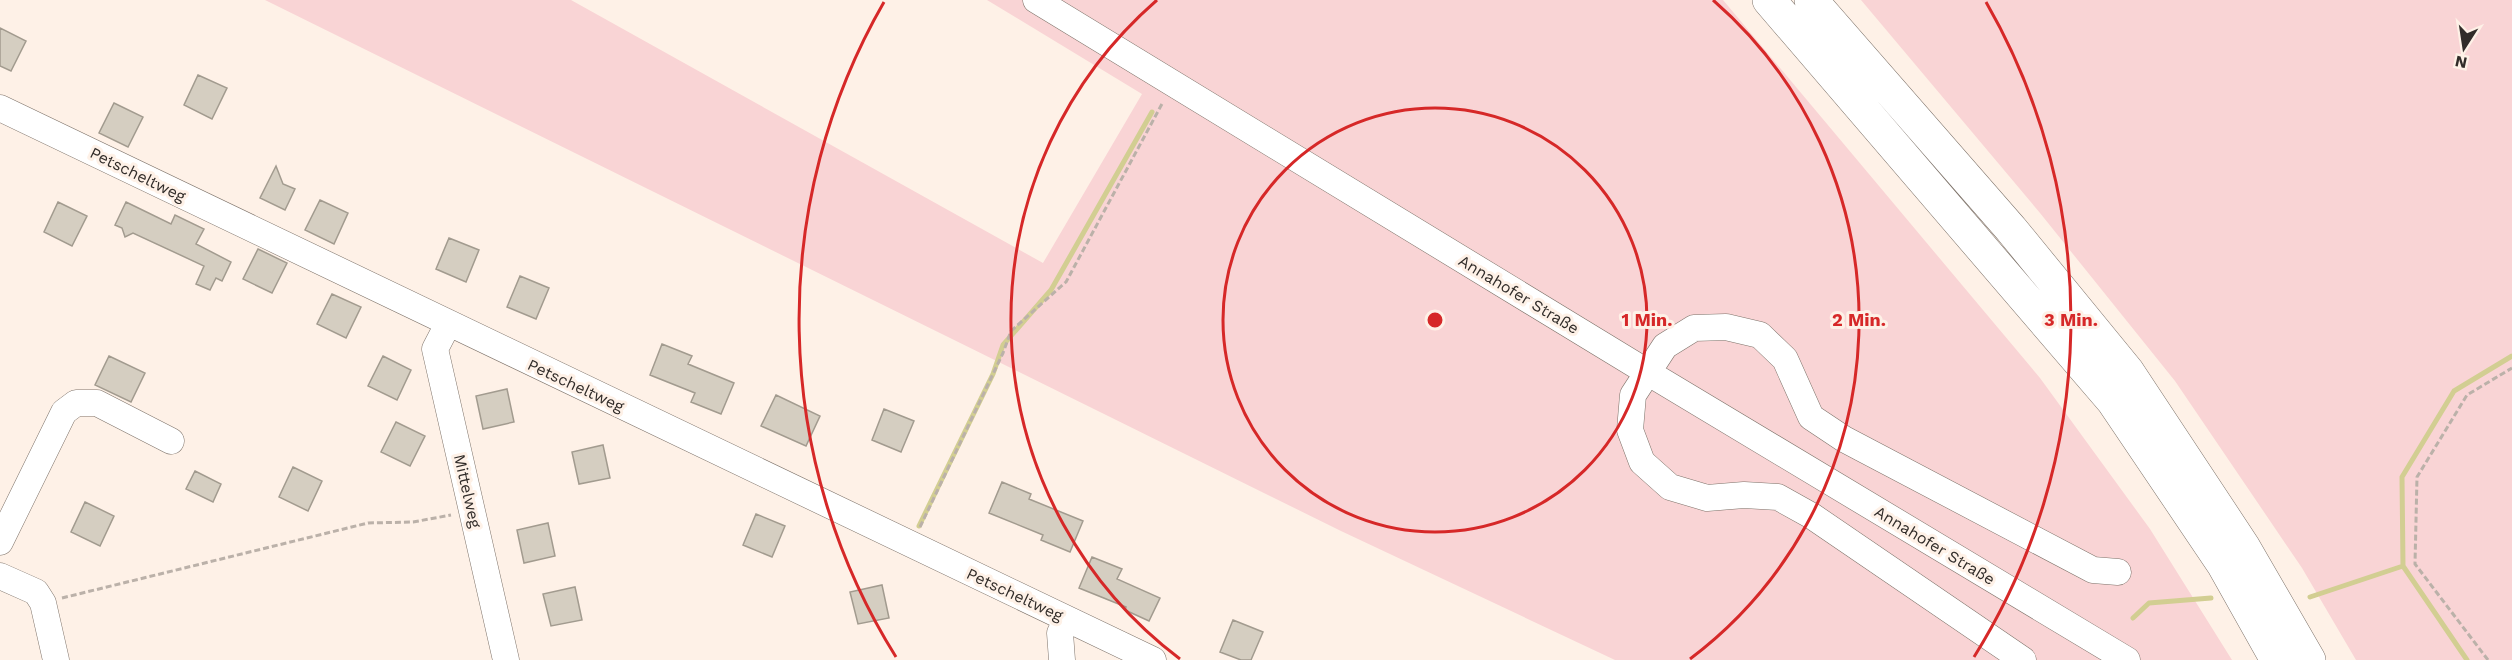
<svg xmlns="http://www.w3.org/2000/svg" width="2512" height="660" font-family="'Work Sans',sans-serif">
  <style>
    .green { fill: #f9d4d5 }
    .lines { fill: none; stroke-linecap: round; stroke-linejoin: round }
    .stream { stroke: #d2ce92; stroke-width: 5 }
    .building { fill: #d5cec1; stroke: #a29b8f; stroke-width: 1.5 }
    .minor-casing { stroke: #7e736a; stroke-width: 27 }
    .highway-casing { stroke: #7e736a; stroke-width: 34 }
    .path { stroke: #bbb1a9; stroke-width: 3; stroke-dasharray: 6 3; stroke-linecap: butt }
    .minor { stroke: #fff; stroke-width: 26 }
    .highway { stroke: #fff; stroke-width: 33 }
    .ring { fill: none; stroke: #d62828; stroke-width: 3 }
    .labels { text-anchor: middle; stroke-width: 6; stroke-linejoin: round; paint-order: stroke }
    .street-label { font-size: 16px; fill: #312c29; stroke: #fef1e7 }
    .centre { fill: #d62828; stroke: #fef1e7; stroke-width: 3 }
    .ring-label { font-size: 18px; text-anchor: middle; font-weight: bold; fill: #d62828; stroke: #fef1e7; stroke-width: 6; stroke-linejoin: round; paint-order: stroke }
  </style>
  <rect width="100%" height="100%" fill="#fef1e7"/>
  <path class="green" d="M265,0H571L1043,263L1142,94L987,0H1723L2040,378L2150,529L2232,660H1615L1341,531Z
    M1861,0H2512V660H2356L2302,568L2175,381L2040,213Z"/>
  <g class="lines">
    <path class="stream" d="M919,526L993,374L1003,345L1051,290L1152,112
      M2310,597L2403,566
      M2133,618L2149,603L2211,598
      M2467,660L2403,566L2402,477L2454,391L2512,356"/>
  </g>
  <path class="building" d="M0,28L26,41L11,71L0,66Z
    M198,75L227,88L212,119L184,105Z
    M114,103L143,117L128,147L99,133Z
    M276,166L283,184L295,189L285,210L260,198Z
    M320,200L348,213L334,244L305,230Z
    M58,202L87,216L72,246L44,232Z
    M126,202L171,224L175,215L204,229L196,244L231,262L222,281L216,278L210,290L196,284L204,266L133,233L125,237L122,228L115,225Z
    M449,238L479,250L466,282L436,269Z
    M258,249L287,263L272,293L243,279Z
    M520,276L549,288L536,319L507,307Z
    M332,294L361,307L346,338L317,324Z
    M662,344L692,356L688,364L734,383L721,414L691,402L695,393L650,375Z
    M109,356L145,373L131,402L95,385Z
    M383,356L411,370L397,400L368,386Z
    M507,389L514,422L483,429L476,396Z
    M776,395L820,416L806,446L761,426Z
    M884,409L914,421L901,452L872,440Z
    M396,422L425,436L410,466L381,452Z
    M603,445L610,478L579,484L572,452Z
    M293,467L322,481L308,511L279,497Z
    M195,471L221,484L213,502L186,489Z
    M1002,482L1031,494L1029,499L1083,521L1070,552L1041,540L1043,535L989,513Z
    M85,502L114,516L100,546L71,532Z
    M756,514L785,526L772,557L743,545Z
    M548,523L555,556L524,563L517,530Z
    M1092,557L1122,569L1117,579L1160,598L1149,621L1125,610L1126,607L1079,588Z
    M882,585L889,618L858,624L850,592Z
    M575,587L582,620L551,626L543,594Z
    M1233,620L1263,632L1251,660H1241L1220,652Z"/>
  <g class="lines">
    <g class="minor-casing">
      <path id="minor" d="M1036,0L1647,372L2127,660
        M0,108L1153,660
        M448,324L435,349L506,660
        M0,542L64,412L76,403H97L171,441
        M0,576L36,592L43,603L56,660
        M1062,660L1060,633L1067,619
        M2023,660L1812,516L1778,497L1744,495L1707,498L1670,487L1642,462L1630,430L1633,395L1665,346L1694,328L1726,327L1760,335L1785,359L1811,417L1844,439L2093,570L2118,572"/>
    </g>
    <g class="highway-casing">
      <path id="highway" d="M1769,0L2113,401L2223,564L2277,660
        M1811,0L2011,229L2128,372L2243,546L2309,660"/>
    </g>
    <path class="path" d="M920,527L1003,353L1011,331L1066,282L1163,102
      M62,598L368,523L413,522L451,515
      M2488,660L2415,564L2417,477L2467,395L2512,368"/>
    <use href="#minor" class="minor"/>
    <use href="#highway" class="highway"/>
  </g>
  <g class="ring">
    <circle cx="1435" cy="320" r="212"/>
    <path d="M1180 659A424 424 0 0 1 1157 0M1713 0A424 424 0 0 1 1690 659"/>
    <path d="M896 657A636 636 0 0 1 884 2M1986 2A636 636 0 0 1 1974 657"/>
  </g>
  <g class="labels">
    <g class="street-label">
      <text transform="translate(138 174) rotate(26)" y="6">Petscheltweg</text>
      <text transform="translate(1519 294) rotate(31)" y="6">Annahofer Straße</text>
      <text transform="translate(576 385) rotate(25)" y="6">Petscheltweg</text>
      <text transform="translate(468 491) rotate(77)" y="6">Mittelweg</text>
      <text transform="translate(1935 545) rotate(31)" y="6">Annahofer Straße</text>
      <text transform="translate(1015 594) rotate(25)" y="6">Petscheltweg</text>
    </g>
  </g>
  <circle cx="1435" cy="320" r="9" class="centre"/>
  <g class="ring-label">
    <text x="1647" y="326">1 Min.</text>
    <text x="1859" y="326">2 Min.</text>
    <text x="2071" y="326">3 Min.</text>
  </g>
  <g transform="translate(2464 48) rotate(192)" stroke="#fef1e7" stroke-width="4.5" paint-order="stroke">
  <path d="M0-4.5L10 22L0 15L-10 22Z" fill="#312c29"/>
  <text y="-9" font-size="16" font-weight="bold" text-anchor="middle" fill="#312c29">N</text>
  </g>
</svg>
